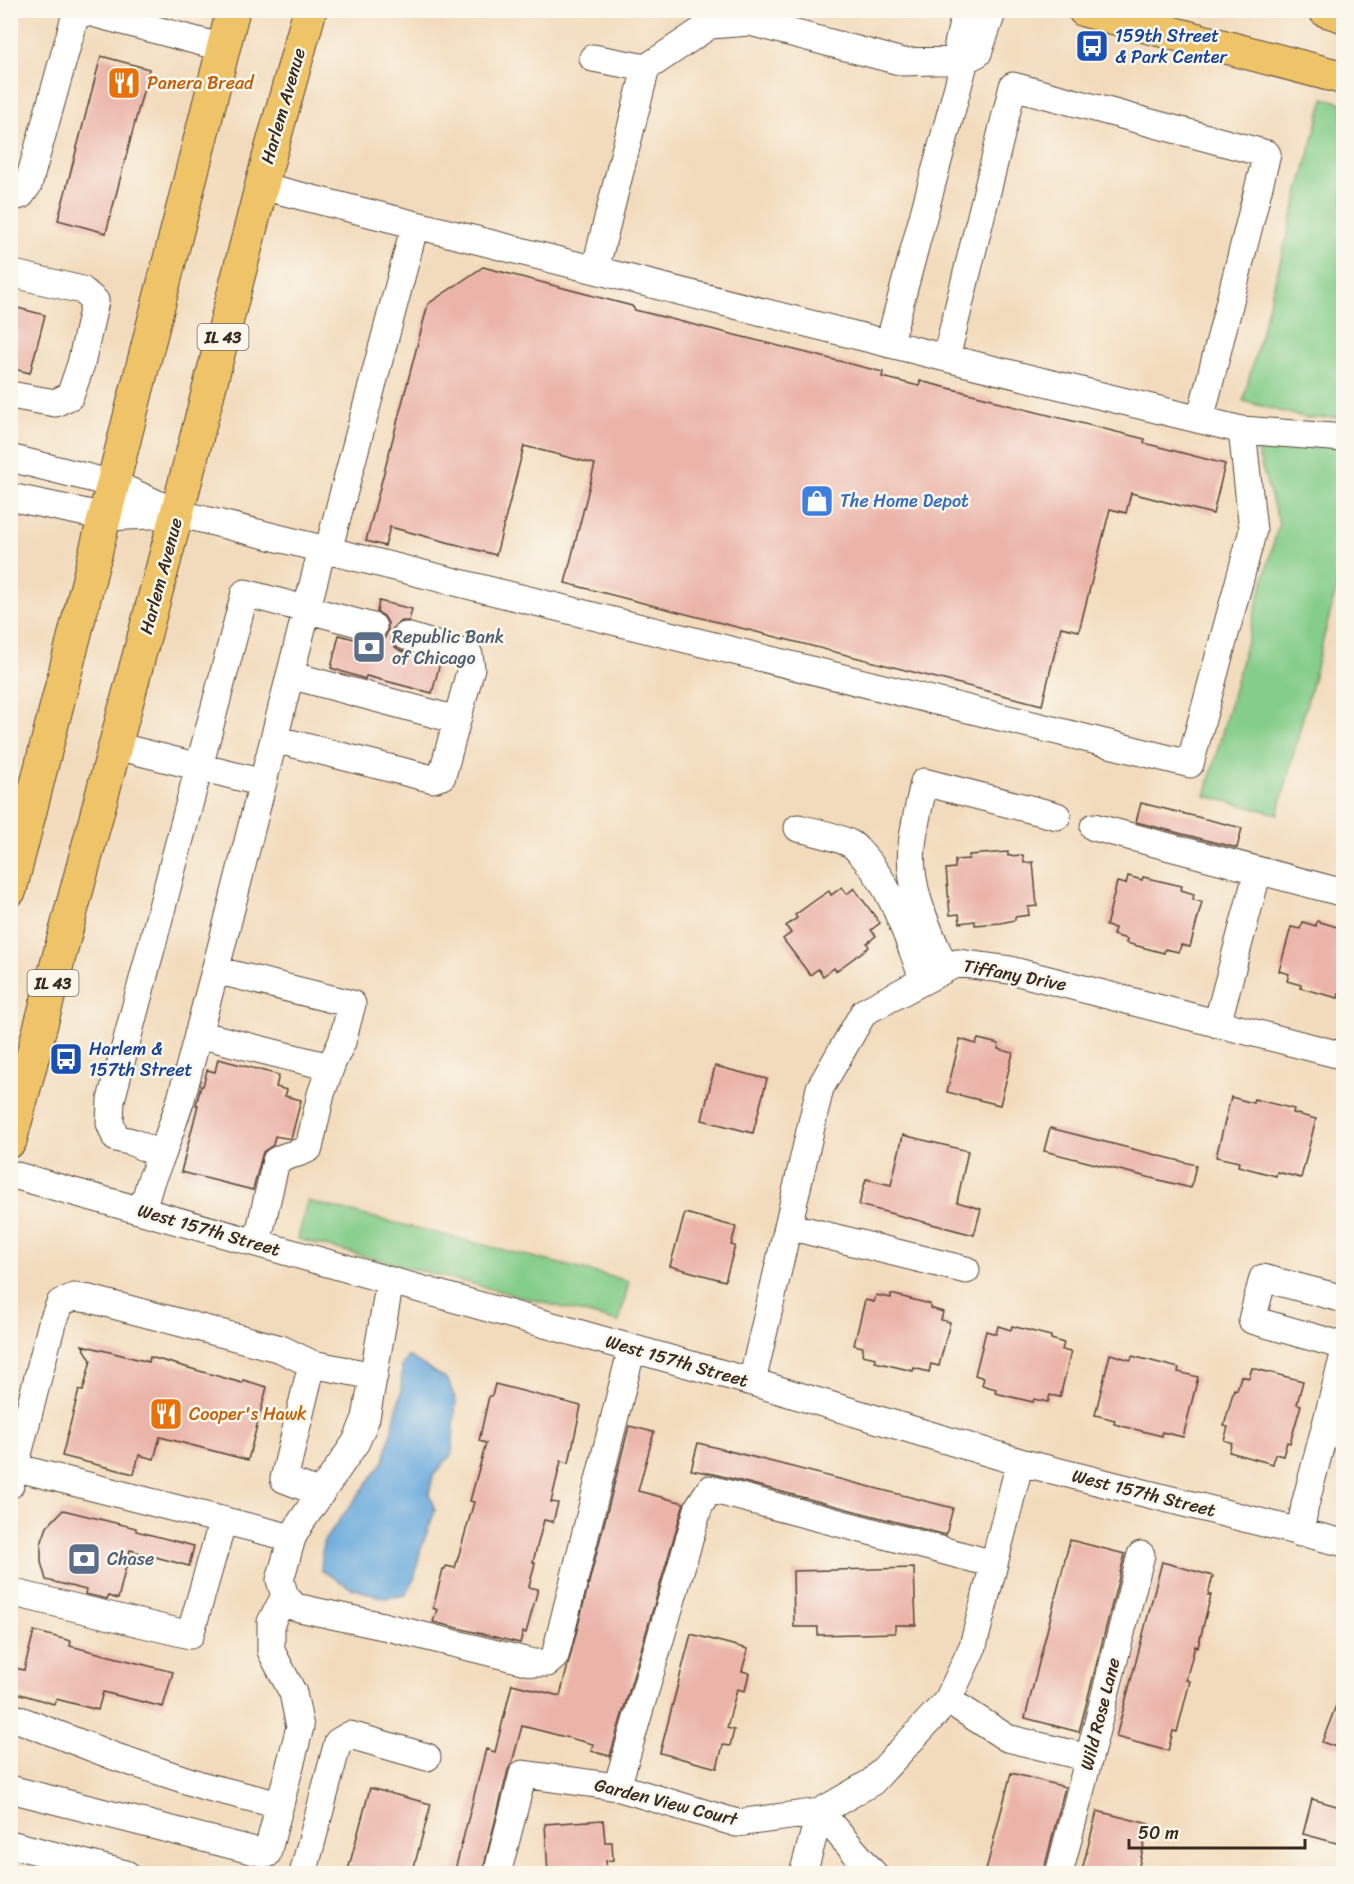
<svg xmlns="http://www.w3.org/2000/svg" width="1354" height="1884" font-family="Sriracha,sans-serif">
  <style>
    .green { fill: #85cd8a; stroke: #607c54; stroke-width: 1.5 }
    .water { fill: #68a9dc; stroke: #526a7d; stroke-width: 1.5 }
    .building { fill: #ebb4a9 }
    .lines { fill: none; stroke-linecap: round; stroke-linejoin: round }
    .minor-casing { stroke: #564536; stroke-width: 29 }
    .major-casing { stroke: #564536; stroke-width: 35 }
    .minor { stroke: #fff; stroke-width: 27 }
    .major { stroke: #efc469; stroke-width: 33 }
    .labels { text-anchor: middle; stroke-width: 5; stroke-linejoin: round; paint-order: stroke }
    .shield { fill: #fbf7ec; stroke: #75685c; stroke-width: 1.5 }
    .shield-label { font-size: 16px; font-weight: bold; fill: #3b2a1e }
    .transit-label { font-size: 18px; fill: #164399; stroke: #fbf7ec; text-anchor: start }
    .food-label { font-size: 18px; fill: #c56008; stroke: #fbf7ec; text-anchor: start }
    .street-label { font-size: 18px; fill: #3b2a1e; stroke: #fbf7ec }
    .shop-label { font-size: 18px; fill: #366cbe; stroke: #fbf7ec; text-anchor: start }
    .service-label { font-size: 18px; fill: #4e5e75; stroke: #fbf7ec; text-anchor: start }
  </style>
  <rect width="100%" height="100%" fill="#fbf7ec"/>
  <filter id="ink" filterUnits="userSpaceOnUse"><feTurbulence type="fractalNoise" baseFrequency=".0167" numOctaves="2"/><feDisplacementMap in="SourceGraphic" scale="12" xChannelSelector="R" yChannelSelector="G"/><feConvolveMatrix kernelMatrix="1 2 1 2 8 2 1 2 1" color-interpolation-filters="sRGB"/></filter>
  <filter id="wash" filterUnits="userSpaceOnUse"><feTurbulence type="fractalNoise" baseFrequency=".008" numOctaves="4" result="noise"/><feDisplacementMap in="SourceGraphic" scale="24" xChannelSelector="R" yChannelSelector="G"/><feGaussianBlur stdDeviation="1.35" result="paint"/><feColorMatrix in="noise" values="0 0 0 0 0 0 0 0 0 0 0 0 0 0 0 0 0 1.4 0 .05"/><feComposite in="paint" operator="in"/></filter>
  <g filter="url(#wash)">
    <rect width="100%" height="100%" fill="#f2dbbc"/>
    <path class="green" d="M1324,98L1343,103V417L1306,418L1243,401Z
      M1254,441L1343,446V563L1278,814L1205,796L1279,523Z
      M307,1201L629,1281L619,1322L298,1239Z"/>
    <path class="water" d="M408,1356L448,1380L456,1401L452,1454L433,1476L429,1494L435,1511L420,1551L415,1577L406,1595L385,1598L351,1588L321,1570L323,1542L384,1461L401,1393L402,1366Z"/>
    <g id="blocks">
      <path class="building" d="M101,56L149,69L106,233L58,220Z
        M483,267L632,306L635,310L883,372L882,377L919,386L920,381L992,399L996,402L1145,439L1144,443L1225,464L1213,514L1131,493L1126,513L1110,509L1079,631L1061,627L1042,705L565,583L595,464L524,446L496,555L390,527L385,546L366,541L428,304Z
        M10,306L45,315L30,373L10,368Z
        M379,601L412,609L409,621H402L395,625L391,632V640L395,647L401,651L440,663L432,693L366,676L365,679L331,668L339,635L369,643L378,642L385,638L388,630V623L384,616L377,612Z
        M1141,803L1242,828L1237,848L1136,822Z
        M1008,852V856L1023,855L1024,863L1033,862L1037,906L1028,907L1029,915L1015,917V920L1001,923L975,925V921L960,923L959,914L950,915L946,869L955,868V860L969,859V855Z
        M1128,876L1142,880L1143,877L1182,886L1181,890L1194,894L1193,900L1202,902L1190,947L1181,945L1179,952L1165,949L1164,953L1126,943L1127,939L1113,935L1115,928L1106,926L1117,882L1126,884Z
        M842,887L847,894L854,888L880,923L871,930L876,936L867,943L869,947L836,971L834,968L823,976L818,969L810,975L783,939L791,933L786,926L797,918L795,915L817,899L829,891L831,895Z
        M1317,921L1344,929V996L1339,994L1338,998L1300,988L1301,985L1287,981L1289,974L1279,971L1291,927L1300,929L1303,922L1316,926Z
        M960,1039L976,1044L978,1039L999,1044L998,1049L1013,1053L1000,1105L947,1092Z
        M218,1059L279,1075L276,1087L287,1090L285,1096L301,1100L291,1139L275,1136L273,1145L263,1152L253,1190L181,1172L198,1105H196L201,1086H203L207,1070L215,1072Z
        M715,1066L767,1079L753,1133L702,1120Z
        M1231,1097L1253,1103L1254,1099L1294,1109L1293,1113L1316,1119L1301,1178L1277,1172L1276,1176L1238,1166L1239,1162L1216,1157Z
        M1050,1128L1196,1165L1191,1188L1044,1151Z
        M903,1135L968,1151L957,1202L981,1209L974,1235L859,1205L866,1179L891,1185Z
        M685,1213L736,1227L731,1245L735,1246L725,1281L670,1266Z
        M891,1294L930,1304V1308L943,1312L941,1320L950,1322L939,1366L931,1364L929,1372L914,1368L913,1371L875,1362L876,1358L862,1355L863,1347L854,1345L865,1300L874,1302L876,1295L891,1298Z
        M998,1326L1011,1330L1012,1326L1027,1330L1051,1336V1339L1064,1343L1062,1350L1071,1352L1060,1397L1050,1395L1048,1402L1034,1399L1033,1402L995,1393L996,1389L982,1385L984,1378L975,1375L986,1331L996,1334Z
        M82,1345L149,1362L150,1357L242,1383L243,1380L267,1387L248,1460L160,1437L154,1459L139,1455L134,1474L62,1456L79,1390L83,1391L91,1360Z
        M1110,1354L1131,1360L1132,1356L1179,1368L1178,1372L1198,1377L1183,1437L1162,1432V1436L1114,1424L1115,1420L1095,1415Z
        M1252,1368L1303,1381L1297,1404L1301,1405L1290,1443L1287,1442L1283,1456L1275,1454L1273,1464L1229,1452L1232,1443L1224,1440L1228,1427L1224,1426L1234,1389L1237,1390L1241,1376L1249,1378Z
        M495,1384L581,1406L569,1463L561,1461L551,1502L558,1503L553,1522L544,1520L533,1562L535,1563L529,1587L538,1589L526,1633L523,1632L520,1643L433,1622L437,1610L433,1608L443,1569H445L446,1566L455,1568L474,1502L470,1501L473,1490L486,1443L479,1441L489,1396H492Z
        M629,1426L654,1432L638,1491L684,1503L610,1756L591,1751L593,1744L522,1726L512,1763L508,1770L482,1874H454L486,1749L495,1752L512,1684L560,1696Z
        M698,1443L953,1508L946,1535L714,1474L691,1470Z
        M63,1510L136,1528V1531L194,1546L189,1566L130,1550L118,1599L108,1596L107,1599L85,1594L86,1590L46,1580L41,1562V1544L47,1527Z
        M1070,1540L1125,1554L1079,1732L1025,1718Z
        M1162,1562L1213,1576L1208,1595H1211L1198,1647L1195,1646L1186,1680L1190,1681L1177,1732L1173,1731L1168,1751L1116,1737Z
        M914,1568L916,1625H895V1633L818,1635V1627H794L793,1571Z
        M34,1631L71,1641L70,1646L173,1672L163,1707L103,1692L98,1710L56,1699L54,1704L10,1691V1667L24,1670Z
        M691,1634L748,1649L742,1671L749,1673L745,1691L737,1689L727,1728L734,1730L730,1746L723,1745L717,1768L660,1753Z
        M1342,1690L1344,1691V1750L1322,1742Z
        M1011,1773L1065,1787L1043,1874H985Z
        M370,1788L431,1804L412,1874H347Z
        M1312,1799L1344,1808V1845L1303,1834Z
        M1097,1811L1149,1824L1137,1874H1081Z
        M603,1820L605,1842H612L613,1860L606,1861L607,1874H548L545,1824Z"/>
    </g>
  </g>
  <g filter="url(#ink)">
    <use href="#blocks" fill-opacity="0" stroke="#564536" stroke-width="1.5"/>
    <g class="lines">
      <g class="minor-casing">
        <path id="minor" d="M81,10L224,48
          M593,58L646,68
          M261,186L946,358L1242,430L1344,438
          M10,198L21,195L28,185L77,10
          M595,270L646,68L710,25L750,22L903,62L965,60L978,53L993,10
          M10,273L82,290L95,301L81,364L70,396L55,403L10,395
          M889,344L965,60L958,44L966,10
          M946,358L1013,86L1267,154L1200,420
          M10,458L114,484L177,513L1190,764L1253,530L1242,430
          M10,497L106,517L173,514
          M328,551L415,225
          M290,675L457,720
          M274,739L433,779L442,776L471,668L469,655L406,636
          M116,746L263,783
          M1094,827L1344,893
          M798,828C816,832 835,836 851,844C856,847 860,853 864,857C895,892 907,938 924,980
          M945,969C929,930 907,889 912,846C914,824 920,803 924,782L1057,816
          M215,970L352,1004L342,1042L332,1063L321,1094L309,1148C298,1155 287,1154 276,1161L257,1243
          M1217,1024L1258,871
          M198,1034L330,1067
          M162,1155L132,1142L116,1138L110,1123L111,1100L245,593L373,627
          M10,1174L752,1382L1020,1462L1344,1543
          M142,1211L151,1180L162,1155L181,1099L221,948L322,549
          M788,1226L966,1270
          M390,1281L366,1418L356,1442L301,1522L292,1538L280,1580L285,1596L295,1607L383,1626L534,1663H547L555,1656L632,1348
          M1344,1299L1263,1278L1252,1320L1344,1346
          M752,1382L820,1088L864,1012L957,963L1010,970L1344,1056
          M10,1466L292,1538
          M10,1485L52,1323L60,1303L74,1297L90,1299L281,1349L312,1364
          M320,1493L284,1479L312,1364L374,1376
          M1300,1533L1305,1505L1344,1355
          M10,1592L190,1635L223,1520
          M948,1700L1007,1738L1089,1758
          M10,1716L116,1757L204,1786L280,1805
          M617,1787L699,1506L710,1489L994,1564
          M10,1789L267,1854L300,1727L293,1693L271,1651V1622L285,1596
          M820,1812L874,1874
          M10,1844L126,1874
          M303,1874L338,1742L350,1735L427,1757
          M497,1874L523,1774L617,1787L737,1823L820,1812L872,1782L948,1700L973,1646L1020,1462
          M803,1874L820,1812
          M1059,1874L1141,1555"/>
      </g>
      <g class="major-casing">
        <path id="major" d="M1084,10L1344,78
          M1325,10L1344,16
          M10,890L233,10
          M10,1141L177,513L268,161L310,10"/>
      </g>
      <use href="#minor" class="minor"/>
      <use href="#major" class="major"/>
    </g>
  </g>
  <defs>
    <g id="bus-square" transform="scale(1.725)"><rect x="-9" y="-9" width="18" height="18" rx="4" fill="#1a4fb4" stroke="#fbf7ec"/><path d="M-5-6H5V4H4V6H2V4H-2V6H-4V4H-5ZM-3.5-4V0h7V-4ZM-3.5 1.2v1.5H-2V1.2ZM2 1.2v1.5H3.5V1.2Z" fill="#fff"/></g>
    <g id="restaurant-square" transform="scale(1.725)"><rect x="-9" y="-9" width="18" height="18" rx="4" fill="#e8710a" stroke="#fbf7ec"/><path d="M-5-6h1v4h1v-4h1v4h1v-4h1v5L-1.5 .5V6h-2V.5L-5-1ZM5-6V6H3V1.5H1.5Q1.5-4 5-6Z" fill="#fff"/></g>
    <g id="shop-square" transform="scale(1.725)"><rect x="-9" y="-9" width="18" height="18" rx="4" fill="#3f7fe0" stroke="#fbf7ec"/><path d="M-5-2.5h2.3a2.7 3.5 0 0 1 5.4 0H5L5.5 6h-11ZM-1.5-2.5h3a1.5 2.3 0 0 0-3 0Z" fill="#fff"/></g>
    <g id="bank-square" transform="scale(1.725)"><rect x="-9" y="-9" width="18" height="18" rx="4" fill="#5c6f8a" stroke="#fbf7ec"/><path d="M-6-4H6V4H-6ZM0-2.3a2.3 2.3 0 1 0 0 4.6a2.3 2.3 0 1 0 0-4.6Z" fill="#fff"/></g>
  </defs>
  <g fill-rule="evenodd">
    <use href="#bus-square" x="1092" y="46"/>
    <use href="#restaurant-square" x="124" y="83"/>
    <use href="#shop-square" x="817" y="501"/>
    <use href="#bank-square" x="369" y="647"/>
    <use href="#bus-square" x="66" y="1059"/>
    <use href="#restaurant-square" x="166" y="1414"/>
    <use href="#bank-square" x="84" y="1559"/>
  </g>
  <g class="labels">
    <g class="shield">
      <rect x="197.5" y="324" width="51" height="26" rx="4.5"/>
      <rect x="27.5" y="970" width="51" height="26" rx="4.5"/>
    </g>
    <g class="shield-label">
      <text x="223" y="343">IL 43</text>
      <text x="53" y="989">IL 43</text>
    </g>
    <g class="transit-label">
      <text x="1115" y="42">159th Street<tspan x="1115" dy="21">&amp; Park Center</tspan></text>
      <text x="89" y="1055">Harlem &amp;<tspan x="89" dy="21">157th Street</tspan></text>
    </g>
    <g class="food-label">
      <text x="147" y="89">Panera Bread</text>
      <text x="189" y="1420">Cooper's Hawk</text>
    </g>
    <g class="street-label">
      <text transform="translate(283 106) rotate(-74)" y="6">Harlem Avenue</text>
      <text transform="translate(161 576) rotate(-75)" y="6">Harlem Avenue</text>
      <text transform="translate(1015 975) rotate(11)" y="6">Tiffany Drive</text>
      <text transform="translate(209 1230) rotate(16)" y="6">West 157th Street</text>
      <text transform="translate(677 1361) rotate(16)" y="6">West 157th Street</text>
      <text transform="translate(1144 1493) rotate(14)" y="6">West 157th Street</text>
      <text transform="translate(1100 1714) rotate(-76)" y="6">Wild Rose Lane</text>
      <text transform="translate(666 1802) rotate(14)" y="6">Garden View Court</text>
    </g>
    <g class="shop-label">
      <text x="840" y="507">The Home Depot</text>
    </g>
    <g class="service-label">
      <text x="392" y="643">Republic Bank<tspan x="392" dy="21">of Chicago</tspan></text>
      <text x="107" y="1565">Chase</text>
    </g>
  </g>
  <rect width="1354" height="1884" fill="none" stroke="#fbf7ec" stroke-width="36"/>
  <path d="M1129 1839v9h176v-9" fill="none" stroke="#3b2a1e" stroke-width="3"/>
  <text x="1138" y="1839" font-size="18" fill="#3b2a1e" stroke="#fbf7ec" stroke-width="4.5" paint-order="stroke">50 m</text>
</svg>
